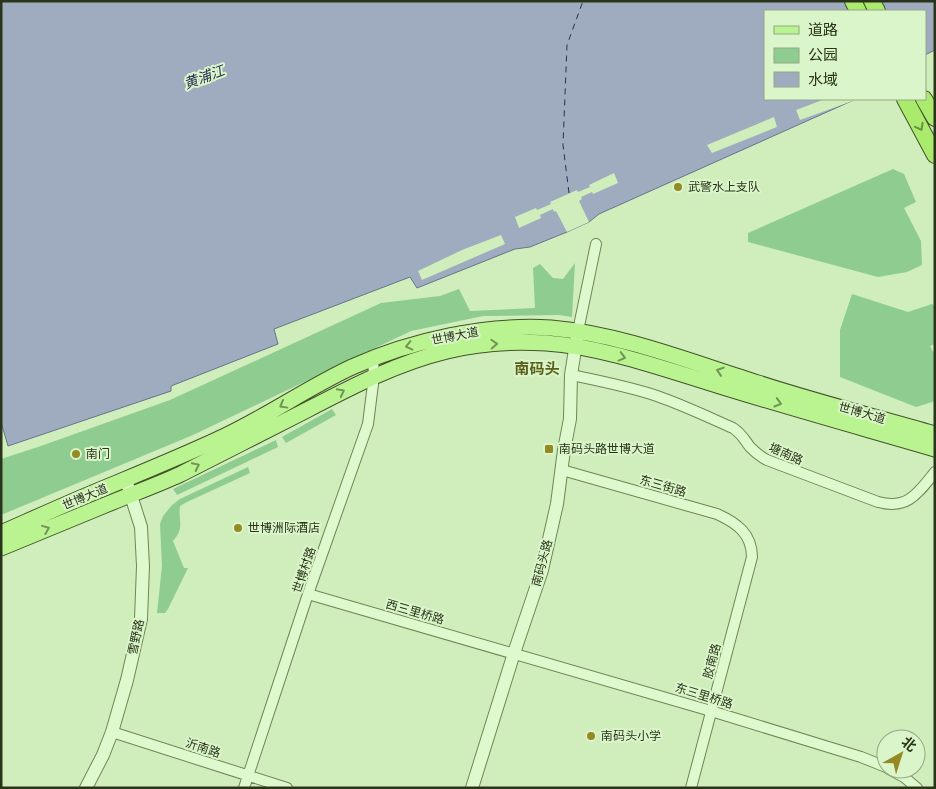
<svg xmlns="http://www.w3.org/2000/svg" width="936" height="789" font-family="'IBM Plex Serif','Noto Sans SC',serif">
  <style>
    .green { fill: #8fcc90 }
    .water { fill: #9fabbf; stroke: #67748c }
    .pier { fill: #cfeebb }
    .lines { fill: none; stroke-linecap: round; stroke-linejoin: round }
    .ferry { stroke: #293054; stroke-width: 1; stroke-dasharray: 6 5; stroke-linecap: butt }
    .minor-casing { stroke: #708555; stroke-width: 12 }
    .tertiary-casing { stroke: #708555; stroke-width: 14 }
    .primary-casing { stroke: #43522a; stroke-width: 17 }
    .trunk-casing { stroke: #43522a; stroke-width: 18 }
    .minor { stroke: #dff9ce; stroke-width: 10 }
    .tertiary { stroke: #dff9ce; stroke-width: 12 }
    .primary { stroke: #b9f490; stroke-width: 15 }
    .trunk { stroke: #aaea6c; stroke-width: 16 }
    .oneway { stroke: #6a8f43 }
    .oneway2 { stroke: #729455 }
    .poi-dot { fill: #958924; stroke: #dbf5ca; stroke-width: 2 }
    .labels { text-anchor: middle; stroke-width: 4; stroke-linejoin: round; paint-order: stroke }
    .poi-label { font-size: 12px; fill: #2a341a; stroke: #dbf5ca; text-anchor: start }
    .street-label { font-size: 12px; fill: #2a341a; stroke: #dbf5ca }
    .water-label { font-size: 14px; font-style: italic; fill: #293054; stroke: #dbf5ca }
    .quarter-label { font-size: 15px; font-weight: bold; fill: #596119; stroke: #dbf5ca }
  </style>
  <rect width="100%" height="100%" fill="#cfeebb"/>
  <path class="green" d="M893,169L904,174L916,202L904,208L921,241L922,265L907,272L878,277L748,242V233Z
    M575,263L572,317L559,315L483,316L411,331L193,435L1,515V459L38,447L170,400L381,303L440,296L459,289L470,311L535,308L533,268L540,264L553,278L563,279Z
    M852,294L908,312L932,304L935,306V344L930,346L935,355V401L916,407L840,377V330Z
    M332,409L336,415L286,443L282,437Z
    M276,440L278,447L177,495L173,489Z
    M248,467L250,473L187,502L180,506C178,523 185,527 173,541L184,568H188L168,609L165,613H157L162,566L160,524L163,516L172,505L180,499Z"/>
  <path class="water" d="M1,1H935V50L925,55V11H765V99H856L599,214L589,222L567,232L530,247L515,249L417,288L410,277L274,329L278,344L171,386V391L8,446L1,422Z"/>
  <path class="pier" d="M825,99H858L800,120L796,110Z
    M774,117L777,127L712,153L707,145Z
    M614,173L618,183L593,194L592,192L581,197L582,199L579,201L589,222L567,232L556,211L554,212L553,209L540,215L541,218L519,228L515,217L536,208L537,210L551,204L550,202L577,190L578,192L590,187L589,185Z
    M501,235L505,244L422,280L418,271L462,250Z"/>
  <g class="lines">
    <path class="ferry" d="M569,193L563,145L567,45L583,1"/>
    <g class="minor-casing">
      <path id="minor" d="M578,331L596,244
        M571,375C600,381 630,387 657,396C683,405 708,417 733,428C741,433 744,439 750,447C755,452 761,457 767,460L878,502C908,510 918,493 935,472
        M562,470L717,514C737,523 752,534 752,557L691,788
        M308,594L711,711L861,757L886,767
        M112,732L287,788
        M889,769L904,777L917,788
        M244,788L308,594L368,424L374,376L373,359"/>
    </g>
    <g class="tertiary-casing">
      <path id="tertiary" d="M86,788L103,755L112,732L127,680L141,619L143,566L141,527L126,480
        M472,788L514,653L542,570L557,504L564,450L570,419L571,375L577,337"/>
    </g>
    <g class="primary-casing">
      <path id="primary" d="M1,533C35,518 68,503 102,489C143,472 185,455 225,436C269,415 309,387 352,367C412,340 486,324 551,328C621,334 691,362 758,383C816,402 876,417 935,434
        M1,548C35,534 69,520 103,506C129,495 155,486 181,474C222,453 264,432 305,411C351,387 397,363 447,351C479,343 513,341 546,343C604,347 664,369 720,386C791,408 863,428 935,449"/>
    </g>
    <g class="trunk-casing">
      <path id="trunk" d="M853,1L858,11
        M872,1L877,11
        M905,99L935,155
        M924,99L935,118"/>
    </g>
    <use href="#minor" class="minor"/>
    <use href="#tertiary" class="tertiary"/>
    <use href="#primary" class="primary"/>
    <use href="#trunk" class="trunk"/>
  </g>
  <defs><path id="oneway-chevron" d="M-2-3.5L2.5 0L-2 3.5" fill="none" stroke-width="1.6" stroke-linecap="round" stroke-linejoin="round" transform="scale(1.25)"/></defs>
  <use class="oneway" href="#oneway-chevron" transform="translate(920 127) rotate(62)"/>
  <g class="oneway2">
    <use href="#oneway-chevron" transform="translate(494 344) rotate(-3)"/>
    <use href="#oneway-chevron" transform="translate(409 346) rotate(167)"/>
    <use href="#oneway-chevron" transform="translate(622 357) rotate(15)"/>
    <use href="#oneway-chevron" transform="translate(720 371) rotate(-162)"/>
    <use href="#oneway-chevron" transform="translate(341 392) rotate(-27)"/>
    <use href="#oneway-chevron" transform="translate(778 403) rotate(16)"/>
    <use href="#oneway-chevron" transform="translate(283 405) rotate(151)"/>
    <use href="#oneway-chevron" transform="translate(196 466) rotate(-26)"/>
    <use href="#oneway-chevron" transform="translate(46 529) rotate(-22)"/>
  </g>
  <g class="poi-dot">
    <circle cx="678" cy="187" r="5"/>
    <rect x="544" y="444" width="10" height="10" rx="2.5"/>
    <circle cx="76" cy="454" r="5"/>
    <circle cx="238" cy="528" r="5"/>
    <circle cx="591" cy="736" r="5"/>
  </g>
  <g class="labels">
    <g class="poi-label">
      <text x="688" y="191">武警水上支队</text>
      <text x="559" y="453">南码头路世博大道</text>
      <text x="86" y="458">南门</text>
      <text x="248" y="532">世博洲际酒店</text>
      <text x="601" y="740">南码头小学</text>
    </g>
    <g class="street-label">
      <text transform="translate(455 336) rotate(-11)" y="4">世博大道</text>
      <text transform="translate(862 413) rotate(16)" y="4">世博大道</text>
      <text transform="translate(786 454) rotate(24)" y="4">塘南路</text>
      <text transform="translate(663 486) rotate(16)" y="4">东三街路</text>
      <text transform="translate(85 497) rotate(-23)" y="4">世博大道</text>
      <text transform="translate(542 563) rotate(-75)" y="4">南码头路</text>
      <text transform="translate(304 570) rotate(-71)" y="4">世博村路</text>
      <text transform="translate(415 612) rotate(16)" y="4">西三里桥路</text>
      <text transform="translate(136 637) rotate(-78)" y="4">雪野路</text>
      <text transform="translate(712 661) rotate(-75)" y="4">胶南路</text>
      <text transform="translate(704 696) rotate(17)" y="4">东三里桥路</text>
      <text transform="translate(203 748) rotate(18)" y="4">沂南路</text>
    </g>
    <g class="water-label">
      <text transform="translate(204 77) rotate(-20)" y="5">黄浦江</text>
    </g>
    <g class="quarter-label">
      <text x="537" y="374">南码头</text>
    </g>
  </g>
  <rect width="936" height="789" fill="none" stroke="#2a341a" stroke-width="5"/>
  <rect x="764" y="10" width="162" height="90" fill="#dbf5ca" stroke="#94a884"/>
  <rect x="774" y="26" width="25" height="8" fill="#b9f490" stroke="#94a884"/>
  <text x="808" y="35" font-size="15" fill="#2a341a">道路</text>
  <rect x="774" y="48" width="25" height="15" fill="#8fcc90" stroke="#94a884"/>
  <text x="808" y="60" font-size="15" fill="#2a341a">公园</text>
  <rect x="774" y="72" width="25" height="15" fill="#9fabbf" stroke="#94a884"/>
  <text x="808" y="85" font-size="15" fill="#2a341a">水域</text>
  <g transform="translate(901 754) rotate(39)"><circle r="24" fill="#dbf5ca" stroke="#94a884"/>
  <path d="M0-4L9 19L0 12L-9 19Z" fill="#958924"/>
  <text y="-8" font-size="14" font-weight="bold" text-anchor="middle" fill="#2a341a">北</text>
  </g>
</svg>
